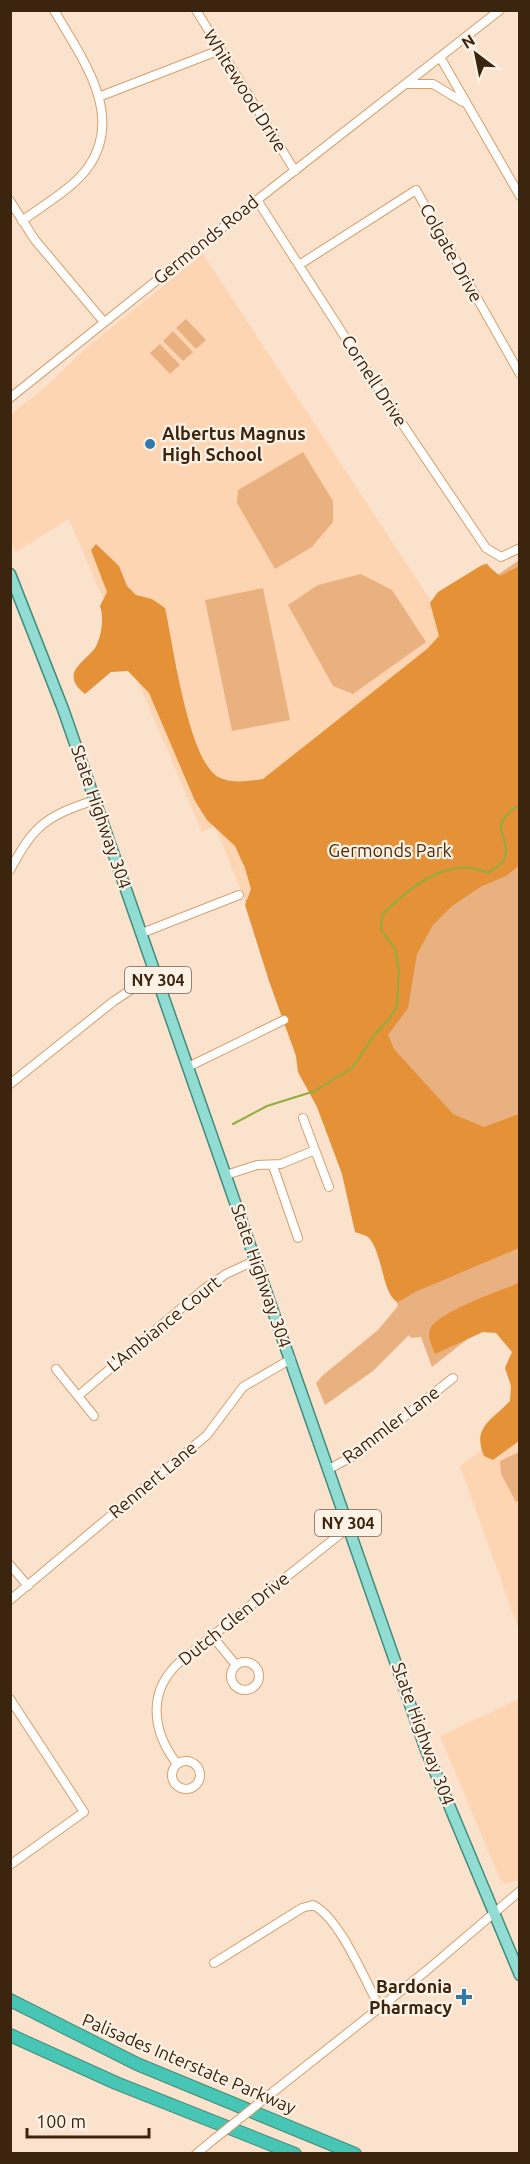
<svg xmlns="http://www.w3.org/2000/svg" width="530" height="2164" font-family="Ubuntu,sans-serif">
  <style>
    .built { fill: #fdd5b3 }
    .green { fill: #e9b17f }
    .forest { fill: #e59138 }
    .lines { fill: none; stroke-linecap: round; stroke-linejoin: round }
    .stream { stroke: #8fae3d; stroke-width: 2 }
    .minor-casing { stroke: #d89f6b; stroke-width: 10 }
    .major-casing { stroke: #438d7b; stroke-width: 13 }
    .highway-casing { stroke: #438d7b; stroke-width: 14 }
    .minor { stroke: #fff; stroke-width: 8 }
    .major { stroke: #91dcd3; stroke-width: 10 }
    .highway { stroke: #47c5b5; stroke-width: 12 }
    .minor-bridge-casing { stroke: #d89f6b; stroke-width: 10; stroke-linecap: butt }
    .minor-bridge { stroke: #fff; stroke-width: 8 }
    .poi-dot { fill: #2f79ac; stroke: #fef2e7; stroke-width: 2 }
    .labels { text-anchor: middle; stroke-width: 4.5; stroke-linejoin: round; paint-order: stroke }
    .shield { fill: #fef2e7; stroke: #766250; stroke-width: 1.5 }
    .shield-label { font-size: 16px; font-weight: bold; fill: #3c250f }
    .street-label { font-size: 18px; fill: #3c250f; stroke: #fef2e7 }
    .poi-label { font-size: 18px; font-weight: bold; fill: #3c250f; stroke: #fef2e7; text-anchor: start }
    .park-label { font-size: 18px; fill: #4e2c07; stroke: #fef2e7 }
  </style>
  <rect width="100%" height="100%" fill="#fae2cd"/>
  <path class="built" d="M203,254L452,633L266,892L245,900L215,826L202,832L69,519L16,552L10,540V414L40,392L85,349Z
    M519,1421V1630L460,1466Z
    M519,1699V1880L505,1884L500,1879L440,1736Z"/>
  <path class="green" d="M186,319L206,340L196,349L176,328Z
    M173,331L193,352L183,361L163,341Z
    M160,344L180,365L170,374L150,353Z
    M303,452L333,501V522L312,547L275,569L237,503L238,490Z
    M519,560V1351L493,1319L432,1367L421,1337L411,1338L409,1335L373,1371L325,1405L316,1383L322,1376L378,1330L398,1306L260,953L265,950L245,900L266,892L451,633L431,601L487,563L496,576Z
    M361,574L392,590L426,642L353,694L333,686L288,605L318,585Z
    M263,588L290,720L232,731L205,600Z
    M519,1452V1501L516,1502L501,1474L500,1461Z"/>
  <path class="forest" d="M96,544L119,566L127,586L136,595L152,599L165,608C173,644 188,759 218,777C231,784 249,781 263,779L427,649L439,636L430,603L438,592L482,565L486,564L500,576L519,566V866L506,876L482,886L452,906L433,925L417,954L408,1008L388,1035L394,1049L453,1114L484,1127L519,1114V1248L415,1292L398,1302C382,1296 383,1251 368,1237C365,1235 358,1233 355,1232L342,1174L317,1107L298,1072L296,1056L269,981L245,905L251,889L245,868L235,846L207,820L195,801L149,693L128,671L111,672L85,694C59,673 84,663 95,648C102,636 104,618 100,606L107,592L91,550Z
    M519,1283V1441L493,1460L484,1456C472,1427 491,1421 510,1401L511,1386L505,1368L512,1352L496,1333L483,1332L435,1354C432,1345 426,1336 431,1327C441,1311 501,1290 519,1283Z"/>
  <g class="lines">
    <path class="stream" d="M233,1124L267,1106L315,1091L352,1068L376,1033L390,1018L397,1006L399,971L395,949L381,929L382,915C408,888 450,854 488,873C496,868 505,863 506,852C507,836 493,828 508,814C512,810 514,807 520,806"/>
    <g class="minor-casing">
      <path id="minor" d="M196,10L295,171
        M440,57L520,196
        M407,84H433L463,102
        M101,96L220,50
        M257,200L370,376L486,548L501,557L520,548
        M10,201L35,240L104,322
        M22,221C43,205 73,189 89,166C125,113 80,56 54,10
        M299,265L416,190L520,374
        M10,398L257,200L500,10
        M10,870C34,825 46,816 95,800
        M142,933L239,895
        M188,1067L284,1020
        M10,1084L114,1001L132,989L158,980
        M303,1118L315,1150
        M273,1166L298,1238
        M226,1175L257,1165L281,1164L315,1150L329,1187
        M56,1369L94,1416
        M78,1396L204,1289L226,1274L256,1260
        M329,1469L357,1454L453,1378
        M10,1565L28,1586
        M10,1600L207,1435L243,1387L291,1359
        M212,1636L236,1665
        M231 1676a14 14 0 1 1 28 0a14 14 0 1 1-28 0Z
        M10,1699L84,1812L10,1865
        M172 1775a14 14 0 1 1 28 0a14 14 0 1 1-28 0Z
        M177,1764C151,1730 147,1689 182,1660L349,1527
        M214,1963L302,1908L313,1905C340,1918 364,1979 379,2006
        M273,2092L426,1971L520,1891
        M196,2154L213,2140"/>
    </g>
    <g class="major-casing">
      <path id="major" d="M10,574L63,709L426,1750L520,1975"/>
    </g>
    <g class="highway-casing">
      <path id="highway" d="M10,2000L137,2064L355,2154
        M10,2035L116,2083L295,2154"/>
    </g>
    <use href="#minor" class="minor"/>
    <use href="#major" class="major"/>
    <use href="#highway" class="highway"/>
    <g class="minor-bridge-casing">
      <path id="minor-bridge" d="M213,2140L273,2092"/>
    </g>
    <use href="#minor-bridge" class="minor-bridge"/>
  </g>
  <g class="poi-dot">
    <circle cx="150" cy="444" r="6"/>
    <path d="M461 1988h6v6h6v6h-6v6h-6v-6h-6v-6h6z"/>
  </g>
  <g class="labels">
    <g class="shield">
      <rect x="125" y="967" width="66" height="26" rx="4.5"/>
      <rect x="315" y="1510" width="66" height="26" rx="4.5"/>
    </g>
    <g class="shield-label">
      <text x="158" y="986">NY 304</text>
      <text x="348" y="1529">NY 304</text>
    </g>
    <g class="street-label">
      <text transform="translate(245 91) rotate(58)" y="6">Whitewood Drive</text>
      <text transform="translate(206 240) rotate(-39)" y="6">Germonds Road</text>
      <text transform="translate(451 253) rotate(61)" y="6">Colgate Drive</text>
      <text transform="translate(374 381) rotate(57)" y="6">Cornell Drive</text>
      <text transform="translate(101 817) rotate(71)" y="6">State Highway 304</text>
      <text transform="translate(261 1276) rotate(71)" y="6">State Highway 304</text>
      <text transform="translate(164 1324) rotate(-39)" y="6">L'Ambiance Court</text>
      <text transform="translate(391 1425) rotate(-37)" y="6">Rammler Lane</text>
      <text transform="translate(153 1480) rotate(-40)" y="6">Rennert Lane</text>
      <text transform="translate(234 1619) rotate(-39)" y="6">Dutch Glen Drive</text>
      <text transform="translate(423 1734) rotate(70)" y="6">State Highway 304</text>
      <text transform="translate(189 2064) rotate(23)" y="6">Palisades Interstate Parkway</text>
    </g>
    <g class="poi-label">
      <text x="162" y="440">Albertus Magnus<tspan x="162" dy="21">High School</tspan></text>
      <text x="452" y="1993" text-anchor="end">Bardonia<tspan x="452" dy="21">Pharmacy</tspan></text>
    </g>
    <g class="park-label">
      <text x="390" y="857">Germonds Park</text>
    </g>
  </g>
  <rect width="530" height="2164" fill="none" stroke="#3c250f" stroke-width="24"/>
  <g transform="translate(476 54) rotate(328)" stroke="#fef2e7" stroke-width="4.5" paint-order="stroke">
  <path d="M0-4.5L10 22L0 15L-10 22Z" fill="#3c250f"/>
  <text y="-9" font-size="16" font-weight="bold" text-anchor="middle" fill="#3c250f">N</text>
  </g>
  <path d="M27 2128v9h122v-9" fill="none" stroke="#3c250f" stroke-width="3"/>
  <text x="36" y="2128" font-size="18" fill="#3c250f" stroke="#fef2e7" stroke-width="4.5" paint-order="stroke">100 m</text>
</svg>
